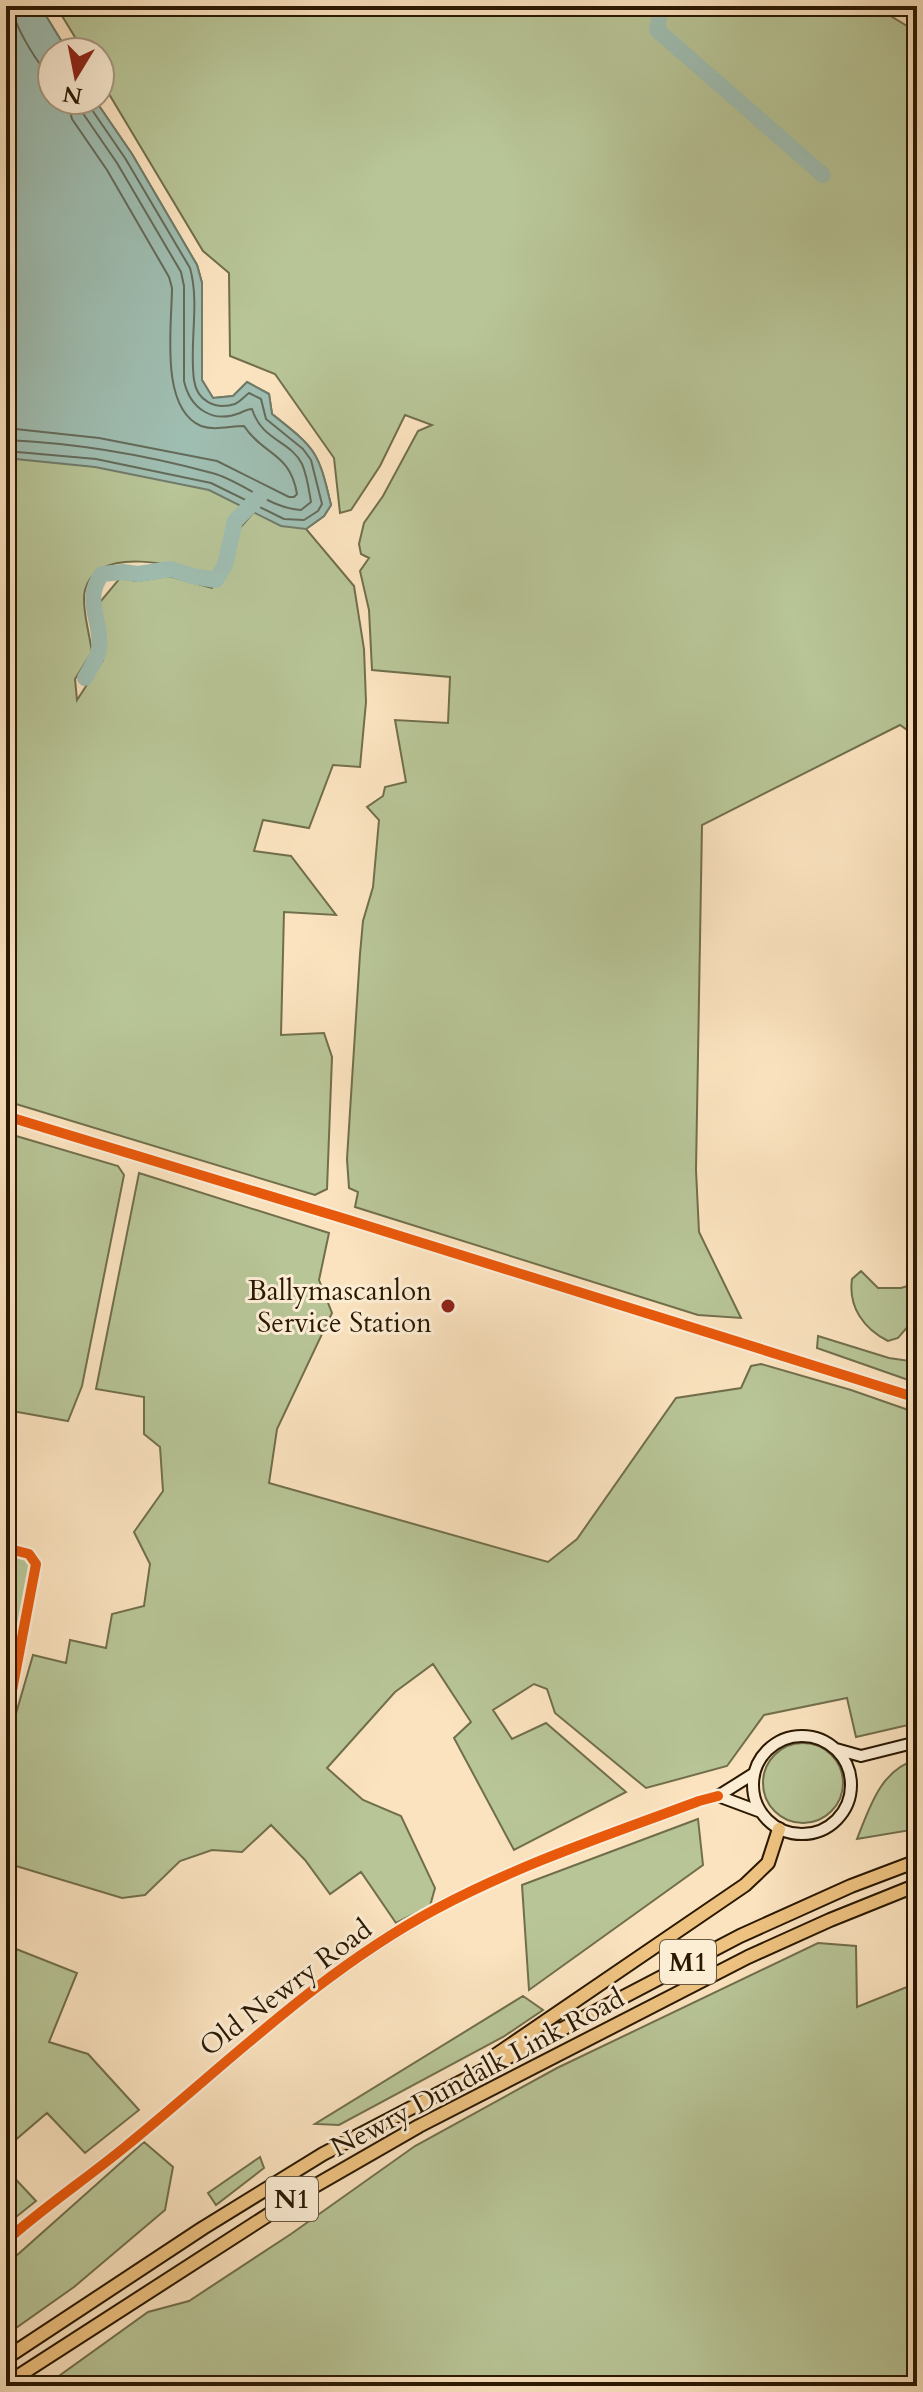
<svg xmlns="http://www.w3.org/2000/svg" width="923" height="2392" font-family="Cardo,serif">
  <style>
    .green { fill: #b8c597; stroke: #716e4c; stroke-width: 2 }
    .water { fill: #9fbeb2; stroke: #707c6b; stroke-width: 2 }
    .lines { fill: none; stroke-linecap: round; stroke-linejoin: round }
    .shore { stroke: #646b5a; stroke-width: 2 }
    .river { stroke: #9fbeb2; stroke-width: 16 }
    .street-casing { stroke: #5e4b30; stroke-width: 11 }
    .secondary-casing { stroke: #2a1801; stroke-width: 14 }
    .highway-casing { stroke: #2a1801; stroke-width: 16 }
    .street { stroke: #fcedd5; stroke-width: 7 }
    .secondary { stroke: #fcedd5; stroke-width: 10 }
    .highway { stroke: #eec280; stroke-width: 12 }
    .cycleway-casing { stroke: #fcedd5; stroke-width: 15 }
    .cycleway { stroke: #e8590c; stroke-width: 10 }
    .poi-dot { fill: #8f2418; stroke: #fcedd5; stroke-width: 3 }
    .labels { text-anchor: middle; stroke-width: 6; stroke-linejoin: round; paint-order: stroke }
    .shield { fill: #fcedd5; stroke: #695841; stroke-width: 2 }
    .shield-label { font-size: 26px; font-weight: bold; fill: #2a1801 }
    .poi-label { font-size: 28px; fill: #2a1801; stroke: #fcedd5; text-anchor: end }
    .street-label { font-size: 28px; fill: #2a1801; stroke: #fcedd5 }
  </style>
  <rect width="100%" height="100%" fill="#fbe3bf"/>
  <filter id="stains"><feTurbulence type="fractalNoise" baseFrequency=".0025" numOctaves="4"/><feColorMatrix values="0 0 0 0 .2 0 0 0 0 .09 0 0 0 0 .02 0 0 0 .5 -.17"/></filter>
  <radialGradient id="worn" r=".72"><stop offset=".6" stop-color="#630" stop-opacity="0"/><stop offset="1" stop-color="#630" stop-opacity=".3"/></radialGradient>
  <path class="green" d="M6,6H40L68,52H52V100H95L132,154L197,265L202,283V380L213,398L233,396L247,382L269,394L272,414C316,449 318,450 331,505L324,516L306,529L354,586L364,649L366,702L360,767L333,765L309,828L263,820L254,851L291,856L336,915L284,912L281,1035L324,1033L332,1057L327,1189L315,1195L6,1101V204L48,242L101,322L100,373L168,460L185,464L209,451L228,430L237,428L281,438L296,471L290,489L270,486L254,491L228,523L221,563L213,576C179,566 98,543 85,590C81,604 90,637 92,652L75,679L77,700L103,660L100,602L120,578L137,581L169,576L212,588L226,574L239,529L265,499L301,495C309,474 306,448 285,434C279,430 269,429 262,427C252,424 241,418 231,420C204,425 205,461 169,451L145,411L115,376L111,370V319L104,307L52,234L6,193Z
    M56,6H874L917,32V737L900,725L702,825L696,1170L699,1232L741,1318L698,1315L355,1207L358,1192L349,1188L347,1159L360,954L363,921L373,887L379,820L367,807L383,796L385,787L406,782L395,720L448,723L450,677L372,670L369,610L360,571L369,558L361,554L359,544L364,523L383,496L418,431L432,425L405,415L380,466L351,510L340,513L334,458L275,374L230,356L229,273L203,251L100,79V52H84Z
    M6,1133L118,1166L124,1175L82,1386L68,1421L6,1410Z
    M139,1173L329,1233L319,1280L332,1313L277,1429L269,1483L548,1562L577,1539L676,1398L741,1388L751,1366L761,1364L851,1390L917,1413V1723L856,1737L847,1698L764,1715L727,1766L646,1788L555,1713L547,1689L534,1684L493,1710L512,1739L546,1723L626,1792L514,1850L454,1738L471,1722L433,1664L395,1692L327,1768L363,1800L401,1816L435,1888L430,1906L396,1923L361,1872L330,1894L305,1860L271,1825L242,1852L212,1850L180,1861L145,1895L122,1898L6,1863V1764L15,1717L33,1655L66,1663L70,1640L106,1648L112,1614L144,1606L150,1564L134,1532L163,1491L160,1447L144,1434V1397L96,1389Z
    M861,1271L878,1288H901L917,1283V1316L898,1338L888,1341C864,1329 848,1307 852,1279Z
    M818,1336L889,1358L917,1362V1383L817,1348Z
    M6,1554L27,1559L31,1565L9,1687H6Z
    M763 1783a40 40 0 1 1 80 0a40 40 0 1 1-80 0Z
    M917,1760V1829L857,1839C869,1809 881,1768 917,1760Z
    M698,1819L703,1865L529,1990L522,1885Z
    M818,1943L856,1946L857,2007L917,1983V2386H45L148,2312L189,2301L291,2234L415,2146L557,2068Z
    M6,1945L77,1973L49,2042L88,2054L139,2110L85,2153L47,2113L6,2148Z
    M523,1996L543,2010L503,2037L339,2125L315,2124Z
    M144,2142L173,2167L165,2210L74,2287L6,2335V2265Z
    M260,2157L264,2168L216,2205L208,2193Z
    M6,2169L36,2201L6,2225Z"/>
  <path class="water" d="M6,6H40L68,52H52V100H95L132,154L197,265L202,283V380L213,398L233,396L247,382L269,394L272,414C316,449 318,450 331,505L324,516L306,529L281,526L209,490L95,467L6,458Z"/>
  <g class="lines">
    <path class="shore" d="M12,6C13,24 38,66 52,77
      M6,428L99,438L217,461L289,497H294L297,494C290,452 264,456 244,426C230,426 215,431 201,426C159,408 172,324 172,288L169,277L107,170L72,119L67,100
      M6,440C74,443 146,455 212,473C243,481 268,508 301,510L311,502C309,490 307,475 302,464C290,440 262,441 252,409C248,409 244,411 240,413C212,424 190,408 184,381V286L181,272L117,163L82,112L79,100
      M6,451L96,459L211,483L284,519L304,520L318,511L322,504L311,460L303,449L266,419L261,399L249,393C245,396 240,402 235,404C215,410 197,401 194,380C189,343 200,304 190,268L125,158L90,107L89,100"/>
    <path class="river" d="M661,6L657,30L823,175
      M85,678C89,670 98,658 99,649C103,622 82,600 102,574L123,572L138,574L171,569L192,576L216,580L225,565L235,521L260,496"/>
    <g class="street-casing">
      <path id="street" d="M6,1548L29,1554L36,1564L6,1722"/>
    </g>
    <g class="secondary-casing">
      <path id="secondary" d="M6,1116L352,1221L917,1398
        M753 1785a49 49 0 1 1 98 0a49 49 0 1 1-98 0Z
        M836,1749L861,1756L917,1742
        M718,1796L761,1812
        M6,2241C44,2207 86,2179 125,2147C226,2065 320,1971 436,1909C520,1864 611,1834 699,1801L718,1796L753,1774"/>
    </g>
    <g class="highway-casing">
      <path id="highway" d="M490,2059L745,1885L768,1863L779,1829
        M6,2358L203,2228L323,2154L740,1936L851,1886L917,1861
        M6,2384L299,2195L419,2126L748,1957L830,1920L917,1885"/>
    </g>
    <use href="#street" class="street"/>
    <use href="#secondary" class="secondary"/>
    <use href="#highway" class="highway"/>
    <g class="cycleway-casing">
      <path id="cycleway" d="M6,1116L352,1221L917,1398
        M6,1548L29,1554L36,1564L6,1722
        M6,2241C44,2207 86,2179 125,2147C226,2065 320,1971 436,1909C520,1864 611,1834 699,1801L718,1796"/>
    </g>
    <use href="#cycleway" class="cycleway"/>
  </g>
  <circle class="poi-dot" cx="448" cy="1306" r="8"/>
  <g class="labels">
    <g class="shield">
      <rect x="660" y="1940" width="56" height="44" rx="6"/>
      <rect x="266" y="2177" width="52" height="44" rx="6"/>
    </g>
    <g class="shield-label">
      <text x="688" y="1971">M1</text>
      <text x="292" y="2208">N1</text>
    </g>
    <g class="poi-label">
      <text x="432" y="1300">Ballymascanlon<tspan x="432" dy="32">Service Station</tspan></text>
    </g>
    <g class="street-label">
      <text transform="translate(285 1987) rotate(-37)" y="10">Old Newry Road</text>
      <text transform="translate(477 2072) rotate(-28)" y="10">Newry Dundalk Link Road</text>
    </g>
  </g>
  <rect width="923" height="2392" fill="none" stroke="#fbe3bf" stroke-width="32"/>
  <rect x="8" y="8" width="907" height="2376" fill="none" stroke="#2a1801" stroke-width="4"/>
  <rect x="16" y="16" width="891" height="2360" fill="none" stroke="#2a1801" stroke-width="2"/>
  <g transform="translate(76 76) rotate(190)"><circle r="38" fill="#fcedd5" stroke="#a89880" stroke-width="2"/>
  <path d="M0-6L14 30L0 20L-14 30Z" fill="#8f2418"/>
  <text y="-12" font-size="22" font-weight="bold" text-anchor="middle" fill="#2a1801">N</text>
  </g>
  <rect width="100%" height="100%" filter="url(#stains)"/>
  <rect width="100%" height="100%" fill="url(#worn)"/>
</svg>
